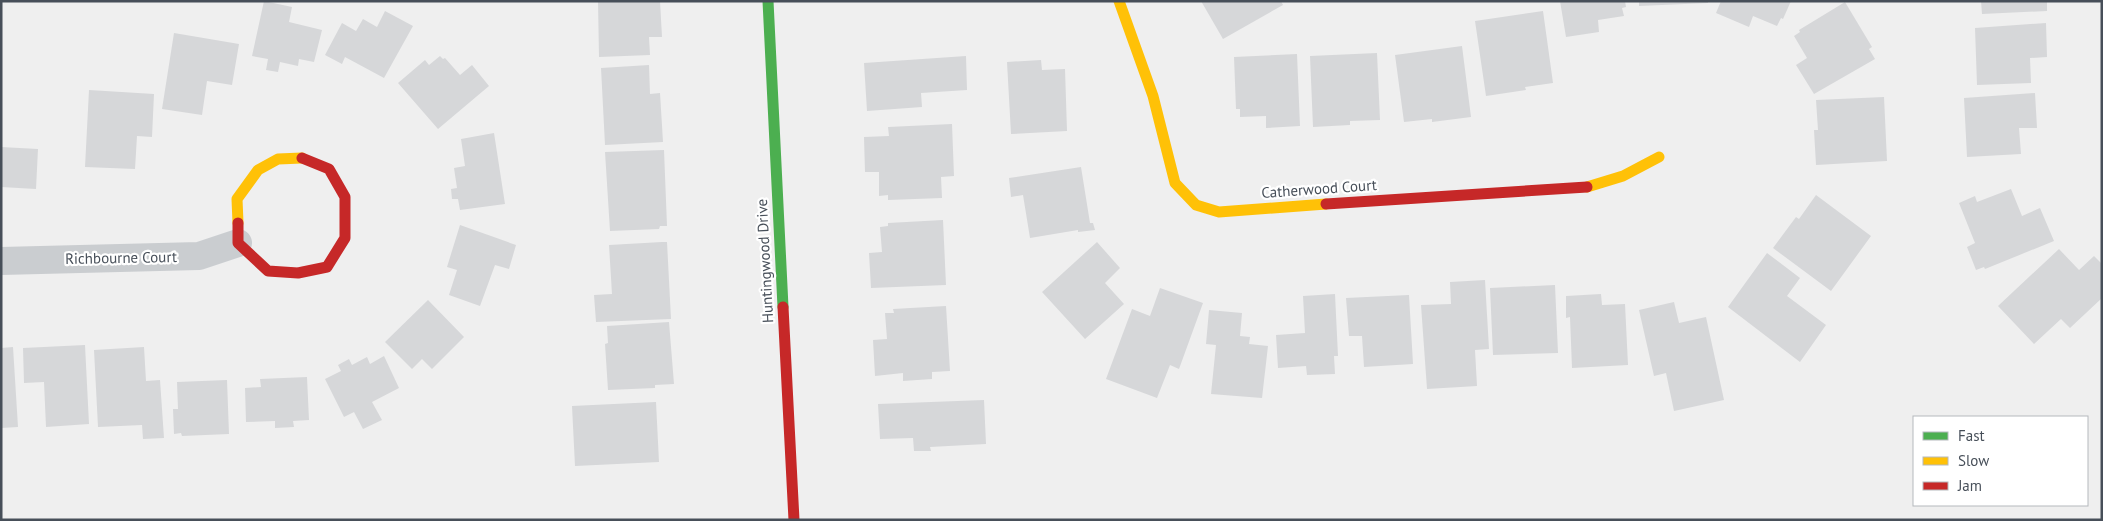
<svg xmlns="http://www.w3.org/2000/svg" width="2103" height="521" font-family="'PT Sans',sans-serif">
  <style>
    .building { fill: #d6d7d9 }
    .lines { fill: none; stroke-linecap: round; stroke-linejoin: round }
    .street { stroke: #cacdd0; stroke-width: 28 }
    .fast { stroke: #4caf50; stroke-width: 11 }
    .slow { stroke: #ffc107; stroke-width: 11 }
    .jam { stroke: #c62828; stroke-width: 11 }
    .labels { text-anchor: middle; stroke-width: 4.5; stroke-linejoin: round; paint-order: stroke }
    .street-label { font-size: 15px; fill: #474f59; stroke: #fff }
  </style>
  <rect width="100%" height="100%" fill="#efefef"/>
  <path class="building" d="M264,1L292,7L289,22L322,30L314,62L299,59L298,66L280,62L278,72L266,70L268,59L252,56Z
    M598,1H660L662,37H649L650,55L599,57Z
    M1201,1H1281L1283,5L1223,39Z
    M1560,1H1625L1626,7L1622,8L1624,16L1598,20L1599,32L1566,37Z
    M1639,1H1708V3L1639,6Z
    M1721,1H1791L1783,19L1781,18L1777,26L1753,16L1749,27L1716,13Z
    M1981,1H2047V11L1982,14Z
    M1845,2L1872,47L1869,49L1875,59L1814,94L1796,65L1807,58L1794,36L1800,32L1799,30Z
    M385,11L413,26L384,78L345,57L342,64L325,55L342,23L356,31L363,19L377,27Z
    M1543,11L1553,83L1525,87L1526,90L1486,96L1475,21Z
    M2046,23L2047,57L2030,58L2031,83L1977,85L1975,28Z
    M174,33L239,44L232,85L207,81L202,115L162,109Z
    M1462,46L1471,117L1432,122V119L1404,122L1395,55Z
    M1377,53L1380,120L1350,121V125L1313,127L1310,56Z
    M1297,54L1300,126L1266,128V116L1240,117V109H1236L1234,57Z
    M440,56L443,59L445,58L460,75L472,65L489,86L438,129L398,83L425,60L429,65Z
    M966,56L967,90L921,93L922,107L867,111L864,63Z
    M1041,60L1042,70L1065,69L1067,131L1011,134L1007,62Z
    M649,65L650,94L660,93L663,142L605,145L601,68Z
    M89,90L154,94L152,137L137,136L135,169L85,167Z
    M2035,93L2037,128H2019L2021,154L1967,157L1964,98Z
    M1884,97L1887,161L1816,165L1814,130H1818L1816,100Z
    M952,124L954,176L941,177L942,198L888,200V195L879,196V172H865L864,137L889,136L888,127Z
    M494,133L505,204L460,210L458,199H452L451,189L457,188L454,168L465,166L461,139Z
    M1,147L38,149L36,189L1,187Z
    M664,150L667,226H660L659,229L610,231L605,152Z
    M1081,167L1090,223H1093L1095,230L1078,232V230L1030,238L1023,195L1011,197L1009,178Z
    M2011,189L2022,216L2040,208L2054,241L1985,269L1984,267L1976,270L1967,247L1975,243L1959,203L1975,196L1977,202Z
    M1816,195L1871,236L1831,291L1773,248L1796,217L1799,219Z
    M943,220L946,285L871,288L869,253L882,252L880,227L888,226V223Z
    M460,225L516,245L509,269L495,265L480,306L449,295L457,270L447,267Z
    M662,242H667L671,319L596,322L594,295L612,294L609,245Z
    M1097,242L1120,268L1105,283L1124,304L1085,339L1042,292Z
    M2059,249L2079,270L2094,256L2102,264V298L2070,328L2061,319L2034,344L1998,306Z
    M1767,253L1800,278L1787,296L1826,325L1800,362L1728,307Z
    M1485,280L1489,349L1475,350L1477,386L1427,389L1421,305L1451,304L1450,282Z
    M1555,285L1558,353L1493,355L1490,288Z
    M1160,288L1203,303L1179,369L1170,365L1157,398L1106,379L1132,309L1150,316Z
    M1335,294L1338,356H1334L1335,374L1307,375L1306,366L1278,368L1276,335L1305,333L1303,296Z
    M1601,294L1602,305L1625,304L1628,365L1572,368L1570,317L1566,318V296Z
    M1409,295L1413,364L1364,367L1362,336H1349L1346,298Z
    M428,300L464,337L432,369L422,359L412,369L385,342Z
    M1674,302L1679,323L1706,317L1724,400L1674,411L1666,373L1654,376L1639,310Z
    M946,306L950,371L932,372V379L903,381V373L875,376L873,340L887,339L885,313H894L893,309Z
    M1209,310L1242,313L1240,336L1250,337L1249,344L1268,346L1262,398L1211,394L1216,345L1206,344Z
    M669,322L674,384L655,385V388L608,390L605,344L608,343L607,326Z
    M85,345L89,424L46,427L44,382L24,383L23,348Z
    M13,347L18,427L1,428V348Z
    M144,347L146,381L160,380L164,438L143,439L142,425L98,427L94,350Z
    M384,356L399,388L372,402L382,420L363,429L354,412L344,417L325,379L341,371L338,365L349,359L352,365L367,357L370,364Z
    M307,377L309,420L293,421L294,427L275,428V421L246,422L245,388L261,387L260,379Z
    M227,380L229,434L182,436L181,433L174,434L173,409H178L177,382Z
    M984,400L986,444L930,447L931,451H914L913,438L880,439L878,404Z
    M656,402L659,462L575,466L572,406Z"/>
  <g class="lines">
    <path class="street" d="M1,261L199,256L238,243"/>
    <path class="fast" d="M768,1L783,307"/>
    <path class="slow" d="M1119,1L1153,96L1175,183L1196,205L1219,212L1326,204
      M1587,187L1623,176L1659,157
      M238,223L237,199L258,170L278,159L302,158"/>
    <path class="jam" d="M1326,204L1587,187
      M238,223V243L268,271L298,273L327,267L345,238V197L329,169L302,158
      M783,307L794,520"/>
  </g>
  <g class="labels">
    <g class="street-label">
      <text transform="translate(1319 189) rotate(-4)" y="5">Catherwood Court</text>
      <text transform="translate(121 258) rotate(-1)" y="5">Richbourne Court</text>
      <text transform="translate(765 261) rotate(-93)" y="5">Huntingwood Drive</text>
    </g>
  </g>
  <rect width="2103" height="521" fill="none" stroke="#474f59" stroke-width="5"/>
  <rect x="1913" y="416" width="175" height="90" fill="#ffffff" stroke="#b5b9bd"/>
  <rect x="1923" y="432" width="25" height="8" fill="#4caf50" stroke="#b5b9bd"/>
  <text x="1958" y="441" font-size="15" fill="#474f59">Fast</text>
  <rect x="1923" y="457" width="25" height="8" fill="#ffc107" stroke="#b5b9bd"/>
  <text x="1958" y="466" font-size="15" fill="#474f59">Slow</text>
  <rect x="1923" y="482" width="25" height="8" fill="#c62828" stroke="#b5b9bd"/>
  <text x="1958" y="491" font-size="15" fill="#474f59">Jam</text>
</svg>
